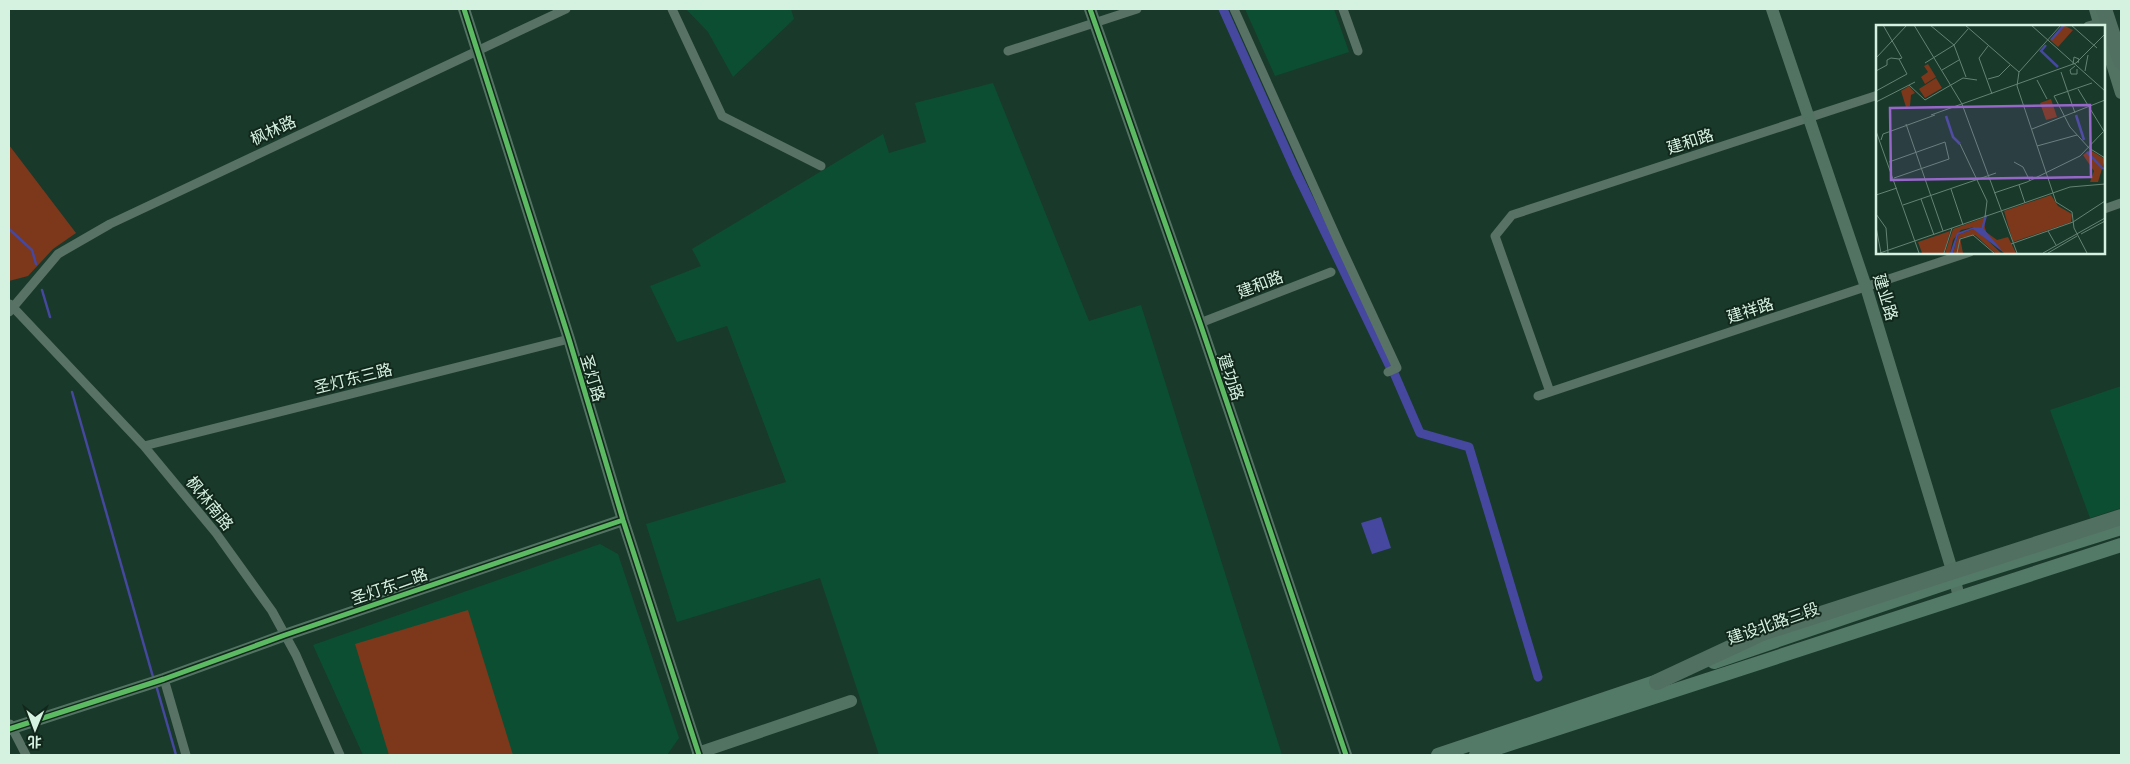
<svg xmlns="http://www.w3.org/2000/svg" width="2130" height="764" font-family="'Asap Condensed','Noto Sans SC',sans-serif">
  <style>
    .built { fill: #0c4e32 }
    .green { fill: #7d371b }
    .water { fill: #45489e }
    .lines { fill: none; stroke-linecap: round; stroke-linejoin: round }
    .stream { stroke: #45489e; stroke-width: 2.5 }
    .canal { stroke: #45489e; stroke-width: 9 }
    .street { stroke: #587265; stroke-width: 9 }
    .secondary { stroke: #527362; stroke-width: 12 }
    .primary { stroke: #537967; stroke-width: 14 }
    .highway { stroke: #517061; stroke-width: 16 }
    .highway-bridge { stroke: #517061; stroke-width: 16 }
    .cycleway-casing { stroke: #11271b; stroke-width: 8 }
    .cycleway { stroke: #5cba63; stroke-width: 5 }
    .labels { text-anchor: middle; stroke-width: 4; stroke-linejoin: round; paint-order: stroke }
    .street-label { font-size: 16px; fill: #d5f1e0; stroke: #11271b }
    .inset-river { fill: none; stroke: #45489e; stroke-width: 2.5 }
    .inset-road { fill: none; stroke: #648373; stroke-width: 1 }
    .view { fill: #9667c9; fill-opacity: 0.15; stroke: #9667c9; stroke-width: 2.5 }
    .inset-edge { fill: none; stroke: #d5f1e0; stroke-width: 2.5 }
  </style>
  <rect width="100%" height="100%" fill="#19392b"/>
  <path class="built" d="M686,9H791L794,19L733,77L708,32Z
    M1245,9H1334L1349,52L1275,76Z
    M993,83L1089,321L1141,305L1282,755H879L820,578L677,622L646,524L786,482L727,326L677,342L650,286L701,266L692,249L883,134L889,153L926,142L915,103Z
    M2121,386V508L2090,518L2050,410Z
    M600,544L618,554L679,738L667,755H363L313,645Z"/>
  <path class="green" d="M9,145L76,233L53,249L28,276L9,281Z
    M468,610L513,755H389L355,644Z"/>
  <path class="water" d="M1381,517L1391,548L1372,554L1361,523Z"/>
  <g class="lines">
    <path class="stream" d="M9,229L32,250L36,264
      M42,290L50,317
      M72,392L153,677
      M156,685L176,755"/>
    <path class="canal" d="M1223,9L1296,172L1390,367
      M1394,373L1420,433L1469,447L1538,677"/>
    <path class="street" d="M672,9L722,116L821,166
      M1234,9L1340,245L1397,368L1388,372
      M1343,9L1358,51
      M2088,26L2099,23
      M1008,51L1137,9
      M2104,209L2121,203
      M10,304L144,446L216,533L272,611L296,655L340,755
      M9,312L58,254L110,224L566,9
      M1200,323L1331,272
      M1550,392L1495,236L1512,215L1878,95
      M1538,396L1970,252
      M144,446L569,339
      M164,679L186,755
      M10,724L26,755"/>
    <path class="secondary" d="M464,9L569,339L623,520L699,755
      M1090,9L1200,323L1346,755
      M1772,9L1866,287L1955,580L1959,598
      M2095,9L2100,26
      M2104,38L2121,93
      M9,729L164,679L285,635L623,520
      M698,753L851,701"/>
    <path class="primary" d="M1714,662L1955,580L2121,528
      M1438,755L1667,678
      M1476,755L2121,545"/>
    <path class="highway" d="M2104,9L2121,61
      M1657,682L1762,633"/>
    <path class="highway-bridge" d="M1762,633L2121,517"/>
    <g class="cycleway-casing">
      <path id="cycleway" d="M464,9L569,339L623,520L699,755
        M1090,9L1200,323L1346,755
        M9,729L164,679L285,635L623,520"/>
    </g>
    <use href="#cycleway" class="cycleway"/>
  </g>
  <g class="labels">
    <g class="street-label">
      <text transform="translate(273 130) rotate(-25)" y="6">枫林路</text>
      <text transform="translate(1690 141) rotate(-18)" y="6">建和路</text>
      <text transform="translate(1260 284) rotate(-21)" y="6">建和路</text>
      <text transform="translate(1886 297) rotate(73)" y="6">建业路</text>
      <text transform="translate(1750 310) rotate(-18)" y="6">建祥路</text>
      <text transform="translate(1231 377) rotate(71)" y="6">建功路</text>
      <text transform="translate(353 378) rotate(-14)" y="6">圣灯东三路</text>
      <text transform="translate(593 378) rotate(73)" y="6">圣灯路</text>
      <text transform="translate(210 503) rotate(51)" y="6">枫林南路</text>
      <text transform="translate(389 586) rotate(-19)" y="6">圣灯东二路</text>
      <text transform="translate(1773 623) rotate(-19)" y="6">建设北路三段</text>
    </g>
  </g>
  <g transform="translate(1876 25)">
    <rect width="229" height="229" fill="#19392b"/>
    <path d="M187,0L197,5L182,22L174,15ZM52,39L60,52L49,59L45,52L52,47L48,41ZM60,53L66,63L49,73L43,64ZM33,61L39,68L35,70L34,81L30,82L25,66ZM175,74L181,92L170,95L164,78ZM214,125L229,134L222,157H214L218,146L207,130ZM175,170L182,181L196,189L195,197L137,217L128,186ZM110,192L105,204L98,202L85,205L77,215L74,228H69L77,204ZM108,198L110,207L121,215L132,212L140,228H128L107,208ZM97,204L103,207L125,228H119L99,210L84,213L87,228H77L82,210ZM74,206L68,228H46L42,217Z" fill="#7d371b"/>
    <path d="M98,202L107,203L128,228L97,204L82,210L77,228H74L81,208Z" fill="#45489e"/>
    <path class="inset-river" d="M175,15L188,0M170,20L165,26L182,42M200,90L208,115M70,91L77,112L84,119M211,127L227,144M106,205L110,190"/>
    <path class="inset-road" d="M7,0L26,33L23,34M38,0L86,79L141,228M54,0L78,20L90,52M89,0L143,47L141,61L180,177L196,187L198,203L211,228M155,0L229,66M195,0L221,23M112,21L103,33L116,69M0,33L31,0M49,38L78,20L92,4M197,39L198,32L203,34L202,38M199,41L194,45L195,49H201V44M66,45L83,35M0,46L11,40V35L15,33L23,34L31,49L0,66M209,46L212,30M143,47L185,0M185,47L199,88M112,54L123,51L134,40M161,55L171,74M216,58L178,71L194,102L213,123L229,133M33,60L49,75L87,53L101,55M202,64L229,108M0,77L39,57M55,90L200,38L229,9M30,99L67,206M156,104L229,75M0,106L43,228M5,115L7,109L59,90M84,119L111,176L109,192M161,121L201,110M13,137L69,117M138,137L147,142L154,156M229,146V170M18,153L73,134L69,117M143,160L149,178M75,164L87,200M118,168L151,157L204,131L227,107M0,170L21,163M45,174L58,210M27,180L120,148M0,189L10,203L12,228M0,202L5,228M172,206L180,220M205,209L229,196M135,219L197,197L229,176M4,228L194,162L229,159M68,228L76,203M81,228L84,214L97,210L118,228M167,228L229,193M172,228L201,211"/>
    <path class="view" d="M214,80L215,152L15,155L14,83Z"/>
    <rect width="229" height="229" class="inset-edge"/>
  </g>
  <rect width="2130" height="764" fill="none" stroke="#d5f1e0" stroke-width="20"/>
  <g transform="translate(35 729) rotate(181)" stroke="#11271b" stroke-width="4" paint-order="stroke">
  <path d="M0-4L9 19L0 12L-9 19Z" fill="#d5f1e0"/>
  <text y="-8" font-size="14" font-weight="bold" text-anchor="middle" fill="#d5f1e0">北</text>
  </g>
</svg>
